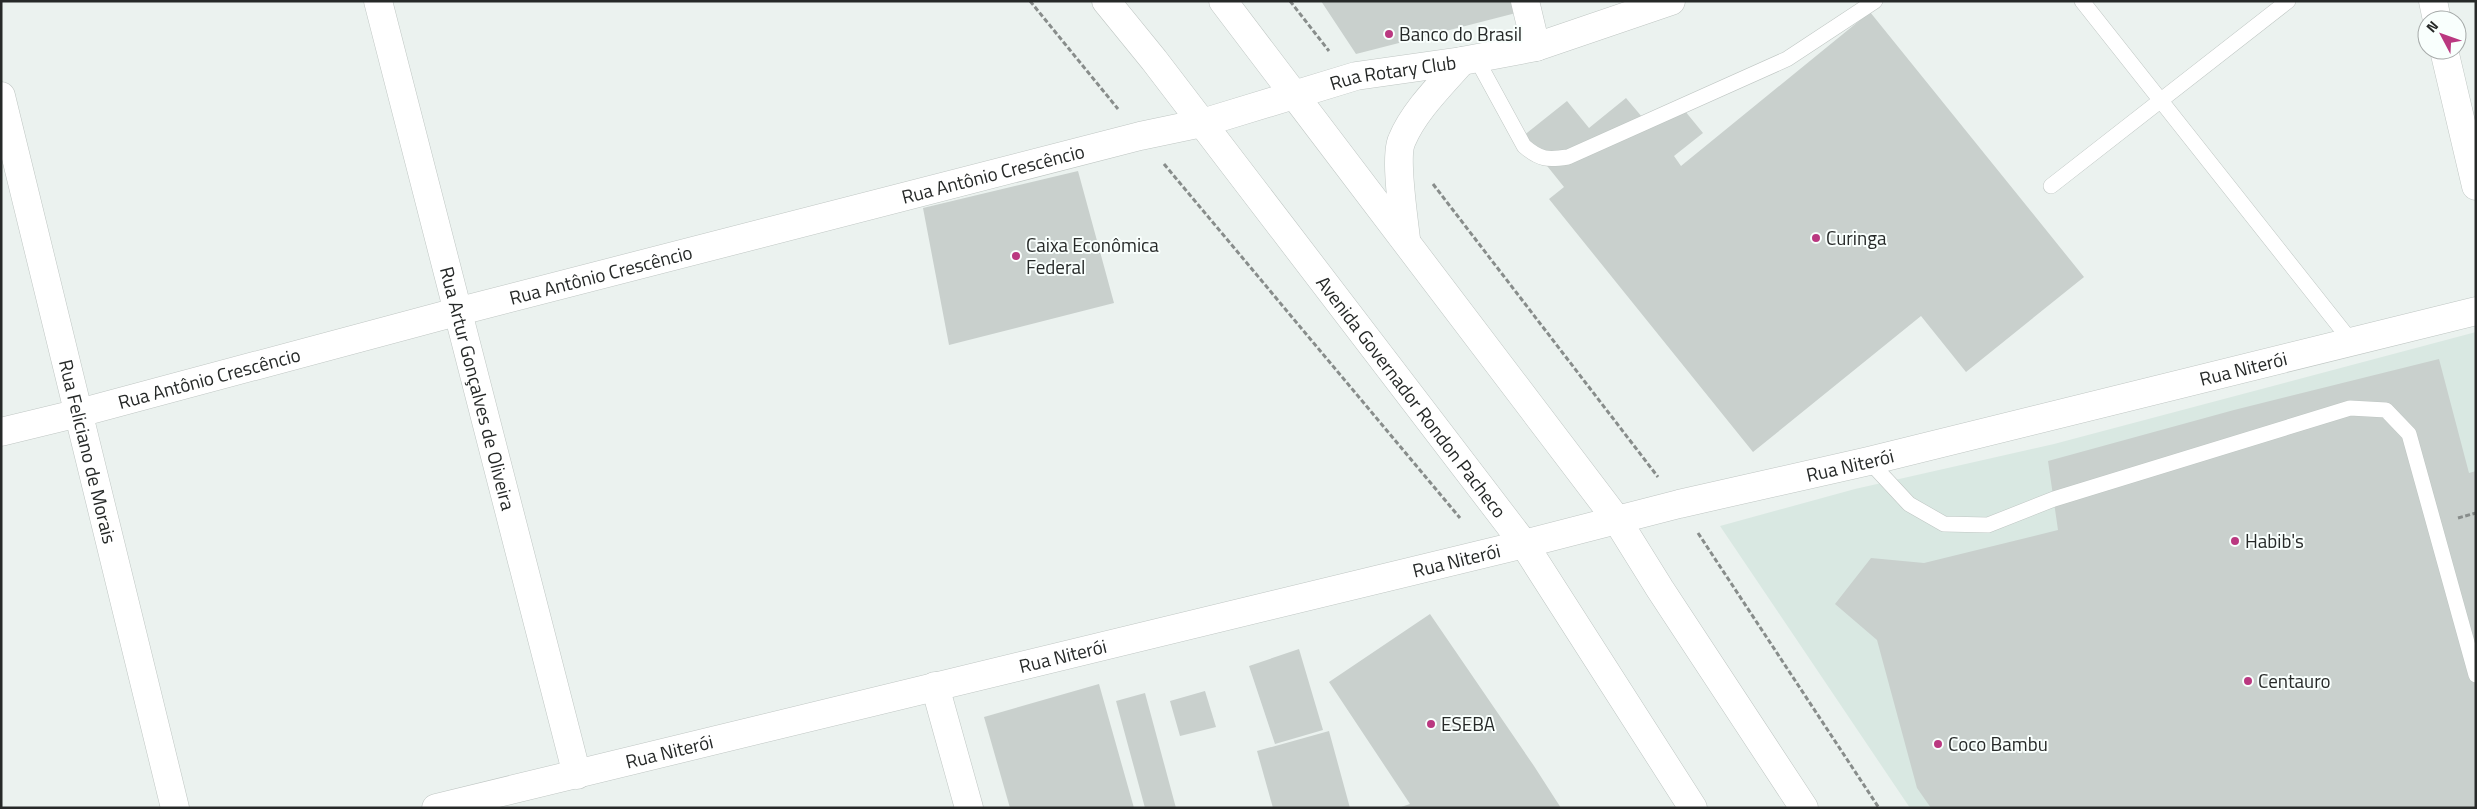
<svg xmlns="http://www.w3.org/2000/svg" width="2477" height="809" font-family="'Titillium Web',sans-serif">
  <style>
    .built { fill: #d9e8e2 }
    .building { fill: #c9d0cd }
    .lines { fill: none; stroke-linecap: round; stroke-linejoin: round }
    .service-casing { stroke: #bfc6c3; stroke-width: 16 }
    .minor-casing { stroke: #bfc6c3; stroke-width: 29 }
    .secondary-casing { stroke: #bfc6c3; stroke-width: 29 }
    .primary-casing { stroke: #bfc6c3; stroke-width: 29 }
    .path { stroke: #888d8b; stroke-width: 3; stroke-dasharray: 5 2.5; stroke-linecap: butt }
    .service { stroke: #fff; stroke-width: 15 }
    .minor { stroke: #fff; stroke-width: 28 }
    .secondary { stroke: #fff; stroke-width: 28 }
    .primary { stroke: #fff; stroke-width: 28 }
    .poi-dot { fill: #ba3880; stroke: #f9fffd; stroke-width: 2 }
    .labels { text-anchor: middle; stroke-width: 4; stroke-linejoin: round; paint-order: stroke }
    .poi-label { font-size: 19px; fill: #262928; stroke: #f9fffd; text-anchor: start }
    .street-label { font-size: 19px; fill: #262928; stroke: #f9fffd }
  </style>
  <rect width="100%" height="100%" fill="#ebf2ef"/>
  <path class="built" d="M2476,332V808H1910L1720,526L1855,489L2054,444Z"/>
  <path class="building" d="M1321,1H1512L1516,13L1356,54Z
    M1870,12L2084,277L1966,372L1921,316L1753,452L1549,199L1564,187L1523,136L1567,101L1589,128L1626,98L1648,124L1676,100L1703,133L1674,156L1681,166Z
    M1078,171L1114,303L949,345L923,208Z
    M2439,359L2469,473L2476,471V808H1931L1917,788L1877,640L1835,604L1871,558L1924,563L2058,530L2048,461L2234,410Z
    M1430,614L1534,766L1561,808H1398L1410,804L1329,682Z
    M1299,649L1323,730L1275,744L1249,666Z
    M1099,684L1134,808H1010L984,717Z
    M1205,691L1216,727L1180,736L1170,701Z
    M1145,693L1176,808H1145L1116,701Z
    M1329,731L1350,808H1273L1257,751Z"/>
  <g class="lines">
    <g class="service-casing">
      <path id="service" d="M2082,1L2351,341
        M1476,58L1524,146C1540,160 1548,160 1568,157L1787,59L1875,1
        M2051,186L2288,1
        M1869,461L1909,504L1944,524L1988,525L2054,499L2350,408L2386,410L2409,434L2476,675"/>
    </g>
    <g class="minor-casing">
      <g id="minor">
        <path id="s1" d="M378,1L577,775"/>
        <path d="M1525,1L1536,47"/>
        <path d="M2433,1L2437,20"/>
        <path d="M2444,50L2476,186"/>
        <path id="s2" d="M1,96L175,808"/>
        <path id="s3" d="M1,432L79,413L460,311L1140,136L1202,123"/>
        <path d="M935,686L969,808"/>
        <path id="s4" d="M436,808L1524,544L1679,504L1869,461L2476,311"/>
      </g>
    </g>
    <g class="secondary-casing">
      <g id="secondary">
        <path id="s5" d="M1202,123L1356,76L1462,61L1536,47L1671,1"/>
      </g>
    </g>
    <g class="primary-casing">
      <g id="primary">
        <path id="s6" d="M1106,1L1154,60L1524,544L1693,808"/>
        <path d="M1223,1L1617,520L1660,589L1804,808"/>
        <path d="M1406,239C1404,220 1394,156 1402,140C1414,111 1442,84 1462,61"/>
      </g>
    </g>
    <path class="path" d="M1030,1L1118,109
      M1290,1L1329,51
      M1164,164L1460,518
      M1433,184L1658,477
      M2458,518L2476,513
      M1698,533L1879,808"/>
    <use href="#service" class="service"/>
    <use href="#minor" class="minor"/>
    <use href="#secondary" class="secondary"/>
    <use href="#primary" class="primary"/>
  </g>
  <g class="poi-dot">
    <circle cx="1389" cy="34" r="5"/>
    <circle cx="1816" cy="238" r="5"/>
    <circle cx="1016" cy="256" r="5"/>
    <circle cx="2235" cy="541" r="5"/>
    <circle cx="2248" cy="681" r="5"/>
    <circle cx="1431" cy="724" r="5"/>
    <circle cx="1938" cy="744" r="5"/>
  </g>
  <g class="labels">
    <g class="poi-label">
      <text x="1399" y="41">Banco do Brasil</text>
      <text x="1826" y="245">Curinga</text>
      <text x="1026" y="252">Caixa Econômica<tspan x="1026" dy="22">Federal</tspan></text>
      <text x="2245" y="548">Habib's</text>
      <text x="2258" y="688">Centauro</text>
      <text x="1441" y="731">ESEBA</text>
      <text x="1948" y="751">Coco Bambu</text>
    </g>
    <g class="street-label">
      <text dy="7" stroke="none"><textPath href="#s5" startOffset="198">Rua Rotary Club</textPath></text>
      <text dy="7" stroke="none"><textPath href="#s3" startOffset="1025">Rua Antônio Crescêncio</textPath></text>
      <text dy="7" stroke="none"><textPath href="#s3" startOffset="620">Rua Antônio Crescêncio</textPath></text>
      <text dy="7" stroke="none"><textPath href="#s4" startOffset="1860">Rua Niterói</textPath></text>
      <text dy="7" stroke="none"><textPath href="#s3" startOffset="215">Rua Antônio Crescêncio</textPath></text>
      <text dy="7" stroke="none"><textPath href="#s1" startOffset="400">Rua Artur Gonçalves de Oliveira</textPath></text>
      <text dy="7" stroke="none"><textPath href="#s6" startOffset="500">Avenida Governador Rondon Pacheco</textPath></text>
      <text dy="7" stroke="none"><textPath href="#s2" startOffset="366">Rua Feliciano de Morais</textPath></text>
      <text dy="7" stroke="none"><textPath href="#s4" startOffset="1455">Rua Niterói</textPath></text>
      <text dy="7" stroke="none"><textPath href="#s4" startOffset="1050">Rua Niterói</textPath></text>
      <text dy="7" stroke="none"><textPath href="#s4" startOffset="645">Rua Niterói</textPath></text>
      <text dy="7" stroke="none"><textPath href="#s4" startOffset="240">Rua Niterói</textPath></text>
    </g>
  </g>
  <rect width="2477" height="809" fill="none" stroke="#262928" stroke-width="5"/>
  <g transform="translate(2442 35) rotate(311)"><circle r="24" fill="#f9fffd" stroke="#a5a9a8"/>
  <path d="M0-4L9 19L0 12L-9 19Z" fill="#ba3880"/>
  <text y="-8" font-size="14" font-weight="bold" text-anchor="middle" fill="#262928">N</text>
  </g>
</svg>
